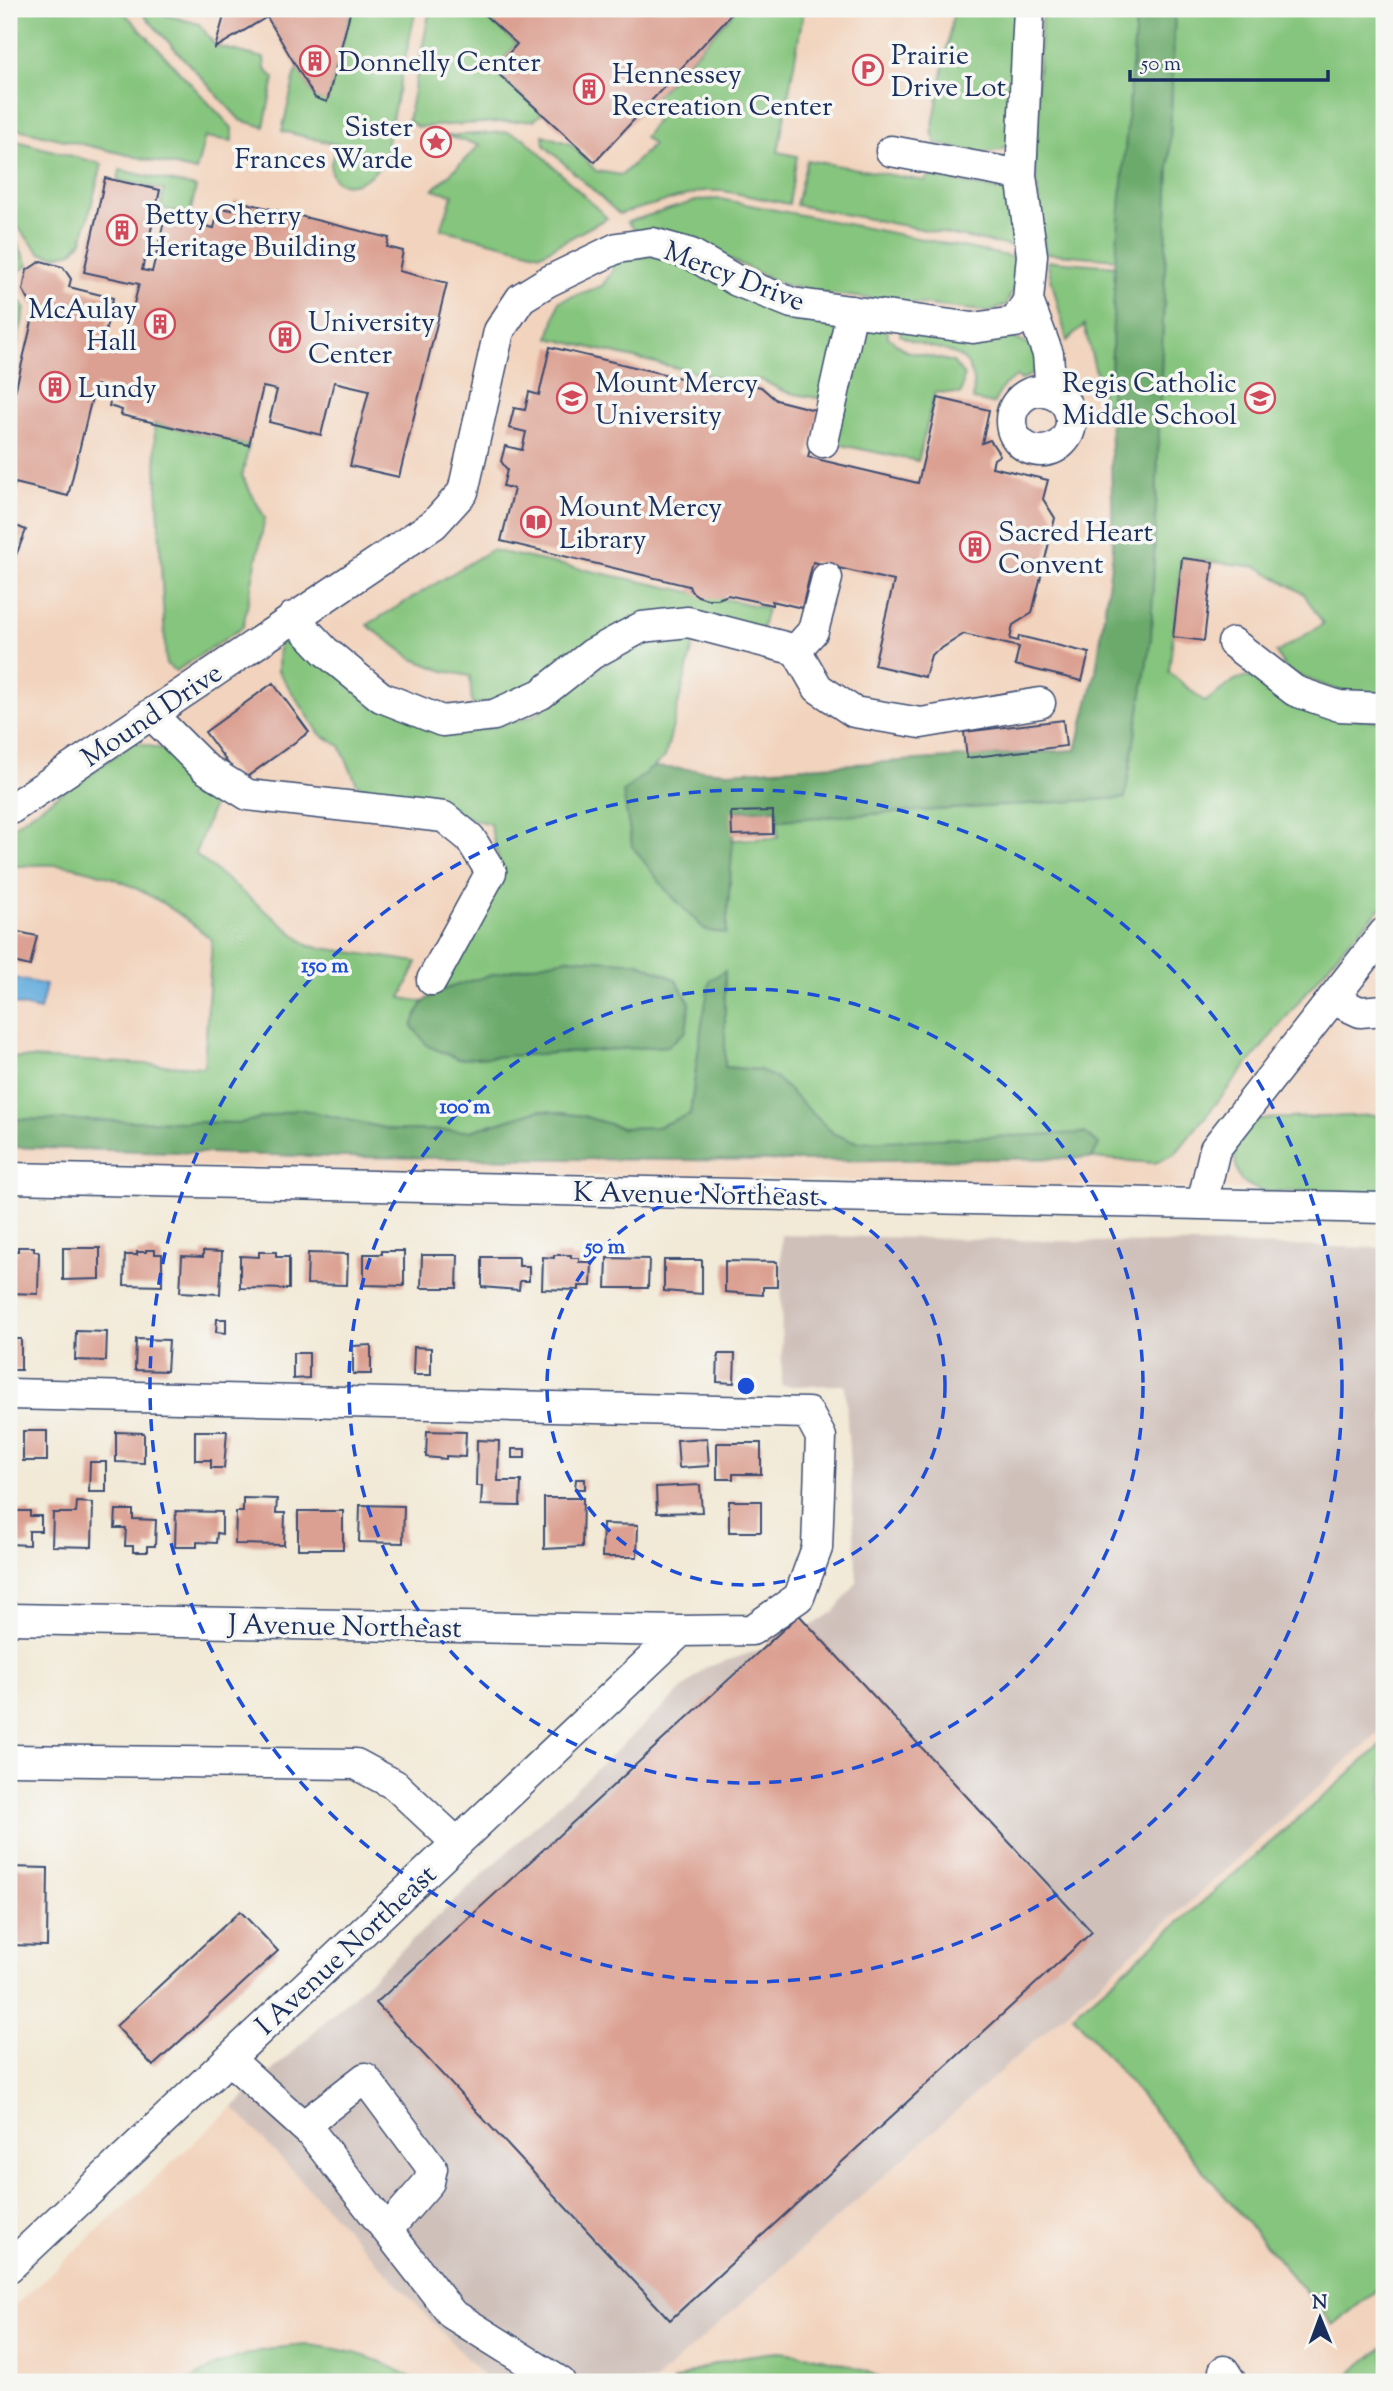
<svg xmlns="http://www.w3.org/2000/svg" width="1393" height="2391" font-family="'Sorts Mill Goudy',serif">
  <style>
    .built { fill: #f2d4be }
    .industrial { fill: #cfc0ba }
    .green { fill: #85c57d; stroke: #507a6e; stroke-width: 2 }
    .forest { fill: #6caa6c; stroke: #446c65; stroke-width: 2 }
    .water { fill: #68aede; stroke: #426e9e; stroke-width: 2 }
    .building { fill: #dba092 }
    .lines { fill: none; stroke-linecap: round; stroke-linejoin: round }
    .minor-casing { stroke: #3b4b70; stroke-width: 33 }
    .minor { stroke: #fff; stroke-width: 30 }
    .ring { fill: none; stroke: #1d4ed8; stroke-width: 3.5; stroke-dasharray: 12 9 }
    .labels { text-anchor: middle; stroke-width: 7; stroke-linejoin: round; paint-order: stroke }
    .poi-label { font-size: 28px; fill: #1b2f5e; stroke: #f6f6f2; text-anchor: start }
    .street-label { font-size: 28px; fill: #1b2f5e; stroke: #f6f6f2 }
    .centre { fill: #1d4ed8; stroke: #f6f6f2; stroke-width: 3.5 }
    .ring-label { font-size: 21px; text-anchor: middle; font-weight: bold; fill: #1d4ed8; stroke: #f6f6f2; stroke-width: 7; stroke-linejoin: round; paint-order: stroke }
  </style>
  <rect width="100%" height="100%" fill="#f6f6f2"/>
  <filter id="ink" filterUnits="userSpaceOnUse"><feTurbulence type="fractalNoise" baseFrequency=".0143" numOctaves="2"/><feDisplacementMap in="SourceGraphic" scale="14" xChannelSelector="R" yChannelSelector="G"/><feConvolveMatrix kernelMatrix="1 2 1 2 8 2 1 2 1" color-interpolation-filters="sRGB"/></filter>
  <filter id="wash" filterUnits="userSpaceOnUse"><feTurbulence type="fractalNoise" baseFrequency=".00686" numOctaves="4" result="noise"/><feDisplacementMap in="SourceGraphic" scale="28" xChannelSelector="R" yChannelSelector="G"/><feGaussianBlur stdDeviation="1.57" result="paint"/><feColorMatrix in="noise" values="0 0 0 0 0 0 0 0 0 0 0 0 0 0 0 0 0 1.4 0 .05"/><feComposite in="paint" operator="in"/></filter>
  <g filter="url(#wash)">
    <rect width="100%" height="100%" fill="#f2e9d6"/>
    <path class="built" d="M9,9H1384V1193L9,1163Z
      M1384,1728V2346L1340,2382H654Z
      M233,2107L488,2382H9V2311Z"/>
    <path class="industrial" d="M781,1235L1384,1248V1728L654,2382H488L233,2107L706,1667L785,1642L835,1611L857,1582L845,1385L782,1386Z"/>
    <path class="green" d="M9,9H121L232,128V141L205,137L196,171L9,127Z
      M351,9H416L387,142L386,158C381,165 375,173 367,178C338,196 319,174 339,145L282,131L297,67L315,98L327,101Z
      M430,9H482L481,11L517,44L494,70L542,114L534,120L417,127L408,120Z
      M729,9H804L778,152L797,156L789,204L724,191H703L619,214L544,145L543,135L571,144L596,171L622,175L653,145L644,137L657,120L646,107L733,13Z
      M954,9H1016L1008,142L1002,150L979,153L936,144L932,131Z
      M1042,9H1137L1117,259L1045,253L1033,152Z
      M1175,9H1384V117L1379,120L1384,133V694L1339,691L1288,672L1276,653L1323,624L1304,594L1258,567L1182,558L1169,672L1205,702L1235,680L1246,677L1259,679L1309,712L1384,722V905L1344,946L1175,1154L1155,1163L1092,1158L1099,1144L856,1142L834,1134L776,1079L760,1070L725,1068V972L702,1023L690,1114L657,1127L622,1128L583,1116L539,1110L471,1131L393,1130L299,1109L241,1123L9,1119V1057L204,1067L212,940C173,906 125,877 74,867C53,863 30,865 9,867V829L135,742L169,751L213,806L195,854L309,946L417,962L401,998L424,1002L412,1026L428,1046L458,1059L668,1046L690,1003L675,979L639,963L516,969L440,990L501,870L490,824L358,786L340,746L320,734L278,671L279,641L299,642L484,729L533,716L637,641L680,634L695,638L665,757L624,792L705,930L726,933L733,840L778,838L777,820L1125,798L1151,637Z
      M147,10L199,24L216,46L264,58L265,69L274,78L264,127L240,120L143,14Z
      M508,132L524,138L607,218L541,254L441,229L453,194L433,190L480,145L445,136Z
      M9,139L102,164L82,241L72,252L55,256L40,253L9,217Z
      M807,160L925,181L928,176L1003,191L1008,199L1015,247L796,205Z
      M120,170L196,187L190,214L160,208L164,190L118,180Z
      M720,199L1018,258L1021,272L1006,305L991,312L830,294L785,285L731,260L689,236L660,230L636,231L627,222L699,200Z
      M9,231L14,236L28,265L19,272L14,292L9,291Z
      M660,254L834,321L840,329L822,399C809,396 793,395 781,390C759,379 764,377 737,382L549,338L559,301L602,286L613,270L611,262Z
      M1052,261L1115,266L1110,405L1104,404L1084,325L1067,341L1047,262Z
      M9,300L21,302L25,308L9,380Z
      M862,324L888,330V337L906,351L953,362L964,375L961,394L935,392L918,461L832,443Z
      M901,329L1008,337L1030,344L1038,360L1034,373L1021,380L1017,376L1004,385L993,404L973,400C980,339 935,357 900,335Z
      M154,423L249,445L242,476L265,518L243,627L176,671L166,664Z
      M491,550L767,608L762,629L687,613L523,696L472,705L470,676L444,671L413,659L367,625Z
      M1384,1115V1193L1260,1191L1241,1181C1228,1148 1235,1145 1255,1119Z
      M1383,1744L1384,2284L1333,2325L1073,2015Z
      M308,2345C349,2349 384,2359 418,2382H188C225,2357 264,2347 308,2345Z
      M1384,2346V2382H1340Z
      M779,2352C821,2356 852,2363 890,2382H672C707,2363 739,2355 779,2352Z"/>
    <path class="forest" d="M1137,9H1175L1151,637L1125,798L777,820V809L735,811L726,934L705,930L666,890L632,846L623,792L653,767L729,772L1076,750L1096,671L1113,551L1110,405L1115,266Z
      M570,958L639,963L675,979L690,1003L686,1031L668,1046L458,1059L428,1046L412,1026C415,1018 419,1008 424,1002C442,982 540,964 570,958Z
      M725,971V1067L760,1070L777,1079L834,1134L856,1142L1085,1133L1099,1144L1092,1158L788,1161L337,1157L9,1147V1119L241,1123L299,1109L393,1130L471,1131L539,1110L583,1116L622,1128L657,1127L690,1114L702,1023L710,980Z"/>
    <path class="water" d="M9,977L46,985L40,1010L9,1003Z"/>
    <g id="blocks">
      <path class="building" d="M226,9H351L327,102L315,98L267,17L215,48Z
        M482,9H729L733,12L595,162L494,70L517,44L480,11Z
        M105,178L160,190L142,270L152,272L165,217L214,228L219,208L232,210L235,200L389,238L387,247L403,251L399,271L447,283L399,477L350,466L369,390L334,382L321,435L269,422L277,390L263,387L249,445L121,415L122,410L109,406L113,389L95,385L68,496L15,483L9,506V417L36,305L31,304L23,290L27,270L41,261L63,267L71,279L69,287L113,298L103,342L123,347L139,284L84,272Z
        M550,347L735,391L752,385L761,387L776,400L819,411L808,457L918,483L938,398L989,410L982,443L990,440L1000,455L994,459L992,467L1048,480L1043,499L1055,518L1032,613L1013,625L1010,639L1018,641L1019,636L1089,653L1082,681L1015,665L1019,647L964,634L931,655L925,677L874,665L894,581L813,562L802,608L772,601V605L728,595L718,599H707L698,596L691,591L689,586L501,541L514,489L503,486L507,470L501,461L505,446L522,450L526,432L509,428L514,408L525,410L529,392L539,395Z
        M9,523L26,530L9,573Z
        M1182,558L1213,562L1204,641L1173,637Z
        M273,683L309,732L241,781L205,732Z
        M1063,720L1066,746L967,758L964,732Z
        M773,811V834L732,835L731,812Z
        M9,930L37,936L30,966L9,961Z
        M18,1247H34V1251L39,1252L38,1294L9,1293V1251H18Z
        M63,1248H100V1279L63,1280Z
        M146,1250H155V1254H162V1286L124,1285L125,1255H137V1252H146Z
        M203,1251L222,1252L220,1294L180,1292L182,1256L203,1257Z
        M382,1251H404V1286L364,1285V1254H382Z
        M259,1252H276V1257H289V1289L240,1288V1256L259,1257Z
        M308,1253L348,1254L347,1285L307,1284Z
        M422,1255H458L457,1288H421Z
        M554,1255H571V1258H579V1262H592L591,1286H579V1290L542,1289L543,1257L554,1258Z
        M482,1257H519V1266H529V1281H520L519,1290L482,1287Z
        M607,1258L649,1259L648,1288H606Z
        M664,1260H702V1294L664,1291Z
        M725,1261L777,1262V1287H763V1295L725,1292Z
        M217,1319H226V1333L216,1332Z
        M76,1331L107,1332L106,1361L75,1360Z
        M9,1339H21V1370H9Z
        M136,1339L169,1340L167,1371L135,1370Z
        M371,1345V1374H353V1346Z
        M414,1347L431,1348V1375H413Z
        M293,1353H309V1378L293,1379Z
        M718,1354H735L734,1383L717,1382Z
        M23,1431H47V1461H23Z
        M195,1431H227L224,1468H211V1460H195Z
        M427,1431L466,1432L465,1457L446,1456V1459L426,1457Z
        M116,1432L144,1433V1463L116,1462Z
        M707,1438L709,1466L679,1468L677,1440Z
        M477,1440L499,1441L498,1481H521L520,1506L481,1505L482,1486H476Z
        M717,1443H761V1474H733V1479H717Z
        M512,1449H525V1458H512Z
        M90,1462H106V1492H89Z
        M576,1479H585V1489H575Z
        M700,1485L702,1512L657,1513L656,1487Z
        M243,1498L277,1499L276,1513H285L284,1545L235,1544L236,1512H243Z
        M544,1498H583L582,1547L544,1549Z
        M729,1501H761V1532H729Z
        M77,1502L93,1503L92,1547L52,1546L53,1513H76Z
        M360,1505L404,1506L403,1543L359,1542Z
        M116,1510H133V1519L156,1520L155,1546H147V1552H133V1546H125L126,1528H115Z
        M11,1511H30V1516H41V1531H29V1545L9,1544V1513Z
        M176,1511L222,1512V1534L217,1533L216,1543L197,1542V1547H175Z
        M298,1511H343V1549H298Z
        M603,1524L638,1525L637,1557H602Z
        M799,1615L1092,1932L670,2320L376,2003Z
        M9,1867L48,1868L47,1946L9,1945Z
        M240,1911L278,1951L153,2066L116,2026Z"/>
    </g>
  </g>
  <g filter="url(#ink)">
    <use href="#blocks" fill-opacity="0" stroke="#3b4b70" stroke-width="2"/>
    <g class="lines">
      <g class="minor-casing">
        <path id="minor" d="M891,151L1021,175
          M1028,301L1048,354L1051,392
          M1011 421a30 30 0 1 1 60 0a30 30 0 1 1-60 0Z
          M823,442L852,311
          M293,617L325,651L381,697L442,721L494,715L541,694L592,654L642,627L688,622L796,650
          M1233,643L1295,691L1339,706L1384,708
          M796,650L818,688L854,712L921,723L1040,703
          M796,650L813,631L827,578
          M151,714L205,768L248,795L444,817L470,838L491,872L432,980
          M9,810L434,524L463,492L499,331L521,298L547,282L617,248L652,243L691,254L737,281L792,303L973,328L1015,322L1028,301L1032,255L1021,175L1029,9
          M1332,999L1360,1012L1384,1010
          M9,1178L1384,1208
          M1202,1204L1215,1149L1384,933
          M9,1394L808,1413L821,1437L817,1548L799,1597L752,1630L681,1631L9,1619
          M9,1760L356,1764L395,1785L457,1843
          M229,2059L313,2135L452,2314L560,2382
          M303,2126L365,2078L432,2168L429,2182L387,2230
          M9,2267L681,1631
          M1224,2371L1231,2382"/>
      </g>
      <use href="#minor" class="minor"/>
    </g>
  </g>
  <g class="ring">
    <circle cx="746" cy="1386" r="199"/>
    <circle cx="746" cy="1386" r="397"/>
    <circle cx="746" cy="1386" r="596"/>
  </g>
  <defs>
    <g id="building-ring" transform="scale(1.575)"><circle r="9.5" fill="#f6f6f2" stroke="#d1495b" stroke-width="1.5"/><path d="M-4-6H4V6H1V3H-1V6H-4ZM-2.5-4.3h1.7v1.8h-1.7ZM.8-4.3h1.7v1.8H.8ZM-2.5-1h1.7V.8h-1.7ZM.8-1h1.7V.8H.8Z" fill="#d1495b"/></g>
    <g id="parking-ring" transform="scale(1.575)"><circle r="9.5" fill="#f6f6f2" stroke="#d1495b" stroke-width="1.5"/><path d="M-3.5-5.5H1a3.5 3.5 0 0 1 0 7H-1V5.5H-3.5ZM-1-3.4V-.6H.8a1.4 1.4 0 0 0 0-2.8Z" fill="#d1495b"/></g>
    <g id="sight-ring" transform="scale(1.575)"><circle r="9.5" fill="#f6f6f2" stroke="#d1495b" stroke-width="1.5"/><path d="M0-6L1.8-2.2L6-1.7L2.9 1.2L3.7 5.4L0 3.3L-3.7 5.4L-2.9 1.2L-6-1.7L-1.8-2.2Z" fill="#d1495b"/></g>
    <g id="university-ring" transform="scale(1.575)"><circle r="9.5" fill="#f6f6f2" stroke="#d1495b" stroke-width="1.5"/><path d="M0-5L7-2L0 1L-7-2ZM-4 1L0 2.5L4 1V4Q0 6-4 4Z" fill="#d1495b"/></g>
    <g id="school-ring" transform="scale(1.575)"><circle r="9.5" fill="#f6f6f2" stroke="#d1495b" stroke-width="1.5"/><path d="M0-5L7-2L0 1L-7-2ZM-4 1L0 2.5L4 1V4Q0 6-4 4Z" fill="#d1495b"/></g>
    <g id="library-ring" transform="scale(1.575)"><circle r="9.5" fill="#f6f6f2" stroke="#d1495b" stroke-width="1.5"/><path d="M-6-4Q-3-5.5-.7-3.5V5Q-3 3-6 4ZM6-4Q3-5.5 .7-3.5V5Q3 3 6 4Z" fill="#d1495b"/></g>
  </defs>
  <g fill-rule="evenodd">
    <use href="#building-ring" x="315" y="61"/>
    <use href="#parking-ring" x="868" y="70"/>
    <use href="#building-ring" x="589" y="89"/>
    <use href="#sight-ring" x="436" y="142"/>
    <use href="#building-ring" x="122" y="230"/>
    <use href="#building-ring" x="160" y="324"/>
    <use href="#building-ring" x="285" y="337"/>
    <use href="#building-ring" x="55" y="387"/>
    <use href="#university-ring" x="572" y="398"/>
    <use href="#school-ring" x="1260" y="398"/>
    <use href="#library-ring" x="536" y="522"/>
    <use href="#building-ring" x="975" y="547"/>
  </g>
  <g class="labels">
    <g class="poi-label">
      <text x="891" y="64">Prairie<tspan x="891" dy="32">Drive Lot</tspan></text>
      <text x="338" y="71">Donnelly Center</text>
      <text x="612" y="83">Hennessey<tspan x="612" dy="32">Recreation Center</tspan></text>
      <text x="413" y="136" text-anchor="end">Sister<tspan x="413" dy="32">Frances Warde</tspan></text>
      <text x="145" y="224">Betty Cherry<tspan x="145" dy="32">Heritage Building</tspan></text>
      <text x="137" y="318" text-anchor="end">McAulay<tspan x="137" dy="32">Hall</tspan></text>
      <text x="308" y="331">University<tspan x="308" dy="32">Center</tspan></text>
      <text x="595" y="392">Mount Mercy<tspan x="595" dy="32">University</tspan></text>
      <text x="1237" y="392" text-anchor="end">Regis Catholic<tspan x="1237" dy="32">Middle School</tspan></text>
      <text x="78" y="397">Lundy</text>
      <text x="559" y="516">Mount Mercy<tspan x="559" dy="32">Library</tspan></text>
      <text x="998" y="541">Sacred Heart<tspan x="998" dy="32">Convent</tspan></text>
    </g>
    <g class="street-label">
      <text transform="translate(735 275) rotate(21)" y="10">Mercy Drive</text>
      <text transform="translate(151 714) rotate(-34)" y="10">Mound Drive</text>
      <text transform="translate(696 1193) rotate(1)" y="10">K Avenue Northeast</text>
      <text transform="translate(345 1625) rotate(1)" y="10">J Avenue Northeast</text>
      <text transform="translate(345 1949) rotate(-43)" y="10">I Avenue Northeast</text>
    </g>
  </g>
  <circle cx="746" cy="1386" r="10" class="centre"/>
  <g class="ring-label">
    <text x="325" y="972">150 m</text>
    <text x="465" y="1113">100 m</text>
    <text x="605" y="1253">50 m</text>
  </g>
  <rect width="1393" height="2391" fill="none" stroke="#f6f6f2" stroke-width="35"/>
  <g transform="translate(1320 2318) rotate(359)" stroke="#f6f6f2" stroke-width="5" paint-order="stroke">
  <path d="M0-5L12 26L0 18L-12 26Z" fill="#1b2f5e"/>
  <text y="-10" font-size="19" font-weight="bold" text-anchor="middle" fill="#1b2f5e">N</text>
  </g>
  <path d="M1130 70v10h198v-10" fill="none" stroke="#1b2f5e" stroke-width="3.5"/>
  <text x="1141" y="70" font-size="21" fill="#1b2f5e" stroke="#f6f6f2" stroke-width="5" paint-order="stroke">50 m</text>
</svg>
